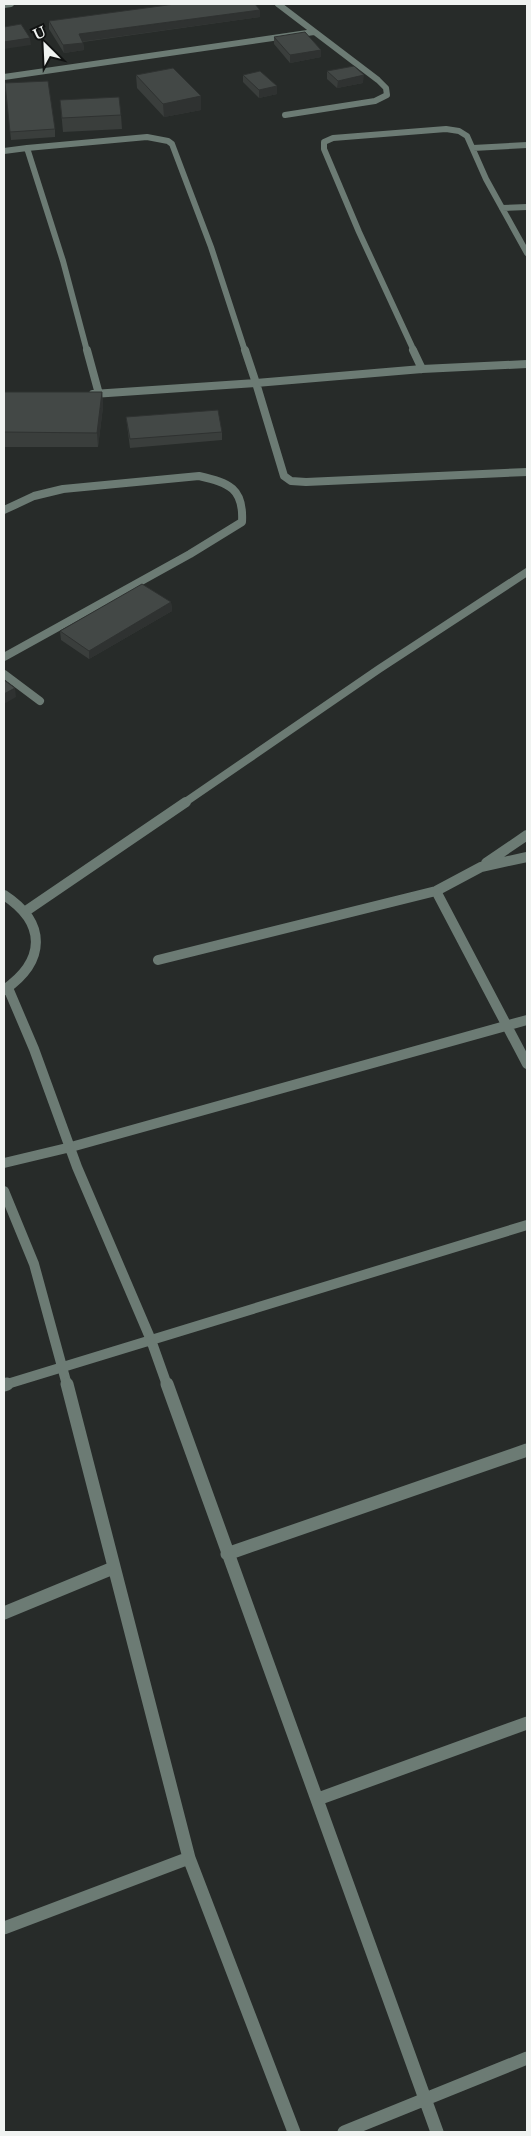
<svg xmlns="http://www.w3.org/2000/svg" width="531" height="2136" font-family="'Libre Baskerville',serif">
  <style>
    .lines { fill: none; stroke-linecap: round; stroke-linejoin: round }
    .minor-far3 { stroke: #6c7b74; stroke-width: 6 }
    .minor-far2 { stroke: #6c7b74; stroke-width: 8 }
    .minor-far1 { stroke: #6c7b74; stroke-width: 10 }
    .minor { stroke: #6c7b74; stroke-width: 13 }
    .wall { fill: #3a3e3c }
    .shaded-wall { fill: #2f3231 }
    .building { fill: #434846; stroke: #2f3231 }
  </style>
  <rect width="100%" height="100%" fill="#272b29"/>
  <g class="lines">
    <path class="minor-far3" d="M278,4L378,80L386,88L387,95L375,101L285,115
      M4,5L11,4
      M4,77L314,32
      M473,148L527,145
      M4,151L27,148
      M502,208L527,207
      M87,351L63,261L27,148L147,137L168,141L172,144L211,247L245,351
      M414,351L359,232L324,149V142L333,138L446,129L459,131L467,136L486,179L527,253"/>
    <path class="minor-far2" d="M87,350L99,394
      M245,350L256,383L422,369L527,364
      M413,350L422,369
      M93,394L256,383L284,476L291,481L306,482L527,472
      M4,510L34,496L63,489L199,476C229,483 244,488 242,522L190,554L4,657
      M4,674L40,701
      M184,803L379,669L527,572"/>
    <path class="minor-far1" d="M486,863L527,835
      M436,891L527,1064
      M4,895C47,923 46,961 4,990
      M26,911L186,802
      M158,960L436,891L481,867L527,857
      M8,988L34,1049L77,1167L151,1340L167,1385
      M4,1163L71,1147L527,1020
      M4,1191L34,1264L67,1385
      M4,1385L527,1225"/>
    <path class="minor" d="M67,1384L189,1858L294,2132
      M167,1384L437,2132
      M4,1385L7,1384
      M227,1554L527,1450
      M4,1613L113,1568
      M318,1799L527,1723
      M4,1928L189,1858
      M344,2132L527,2058"/>
  </g>
  <path class="wall" d="M260,10V17L83,42L84,50L64,53L49,29V21Z
    M274,37L321,57L290,63L274,44Z
    M327,71L363,83L337,88L327,79Z
    M136,75L201,110L164,117L137,88Z
    M243,75L277,86V94L259,98L243,82Z
    M5,83L55,129V137L11,140Z
    M60,100L121,115L122,129L63,132Z
    M102,392L103,407L98,447H4V394Z
    M126,417L222,432V440L130,448Z
    M171,602L172,611L89,659L61,640L60,631Z"/>
  <path class="shaded-wall" d="M260,10V17L79,42V34Z
    M30,38L31,45L4,49V42Z
    M83,43L84,50L64,53L63,45Z
    M321,50V57L290,63V55Z
    M364,75L363,83L337,88L338,81Z
    M277,86V94L259,98V90Z
    M201,96V110L164,117L163,104Z
    M102,392L103,407L98,447L97,433Z
    M171,602L172,611L89,659V651Z
    M15,688L16,697L4,704V694Z"/>
  <path class="building" d="M175,4H255L260,10L79,34L83,43L63,45L49,21Z
    M21,24L30,38L4,42V27Z
    M305,32L321,50L290,55L274,37Z
    M354,66L364,75L338,81L327,71Z
    M173,68L201,96L163,104L136,75Z
    M260,71L277,86L259,90L243,75Z
    M48,81L55,129L10,132L5,83Z
    M119,97L121,115L62,118L60,100Z
    M4,392H102L97,433L4,432Z
    M218,410L222,432L130,439L126,417Z
    M142,584L171,602L89,651L60,631Z
    M4,680L15,688L4,694Z"/>
  <rect width="531" height="2136" fill="none" stroke="#f0f3f1" stroke-width="10"/>
  <g transform="translate(45 45) rotate(336)" stroke="#111312" stroke-width="4" paint-order="stroke">
  <path d="M0-4L9 19L0 12L-9 19Z" fill="#f0f3f1"/>
  <text y="-8" font-size="14" font-weight="bold" text-anchor="middle" fill="#f0f3f1">U</text>
  </g>
</svg>
